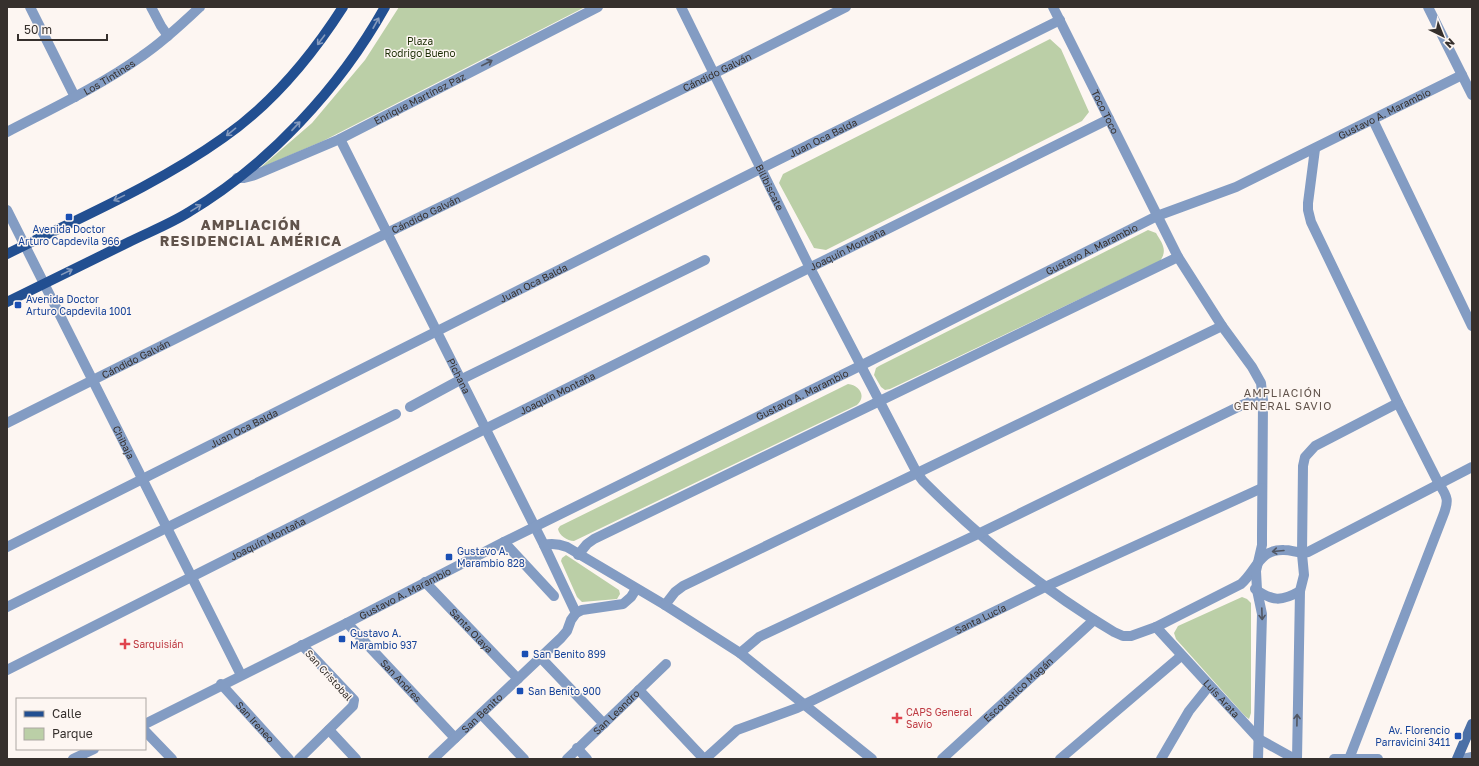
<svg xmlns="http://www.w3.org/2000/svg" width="1479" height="766" font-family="'Golos Text',sans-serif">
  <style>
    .green { fill: #bbcfa7 }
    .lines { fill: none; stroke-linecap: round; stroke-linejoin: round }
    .street { stroke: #839cc3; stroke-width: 10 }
    .secondary { stroke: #4c70a6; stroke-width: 10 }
    .primary { stroke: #224f91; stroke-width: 10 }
    .oneway { stroke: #859abd }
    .oneway2 { stroke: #515662 }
    .transit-dot { fill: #1a4fb4; stroke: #fdf6f2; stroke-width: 1.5 }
    .health-dot { fill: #e0444e; stroke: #fdf6f2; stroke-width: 1.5 }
    .labels { text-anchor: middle; stroke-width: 3; stroke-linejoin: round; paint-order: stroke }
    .park-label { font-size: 10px; fill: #1e2f06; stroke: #fdf6f2 }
    .street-label { font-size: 10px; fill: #36302d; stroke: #fdf6f2 }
    .transit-label { font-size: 10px; fill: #164399; stroke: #fdf6f2; text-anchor: start }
    .health-label { font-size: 10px; fill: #be3a42; stroke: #fdf6f2; text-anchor: start }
    .neighbourhood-label { font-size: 11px; letter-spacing: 1px; fill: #61534b; stroke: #fdf6f2 }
    .district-label { font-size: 14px; font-weight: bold; letter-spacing: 1px; fill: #61534b; stroke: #fdf6f2 }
  </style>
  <rect width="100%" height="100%" fill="#fdf6f2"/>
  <path class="green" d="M399,7H585L323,141L260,168L312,123L365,60Z
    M1050,39L1061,49L1089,112L1082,121L826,250L814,248L779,183L783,174Z
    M1148,230L1156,233C1162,243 1168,250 1160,261L890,389L885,390L881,387L874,375L876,368L879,366Z
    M848,384C859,385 867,396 857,405L574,541C567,541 559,535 558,529L560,526Z
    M566,555L619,590L620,594L617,599L582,602L577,597L561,561L562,558Z
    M1242,597L1247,599L1251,603V713L1249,719L1245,716L1176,639L1174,633L1178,626Z"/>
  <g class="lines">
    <g class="street">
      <path d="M30,7L75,97"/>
      <path d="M151,7L161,26L168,36"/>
      <path id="s1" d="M681,7L810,268L917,473L923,481C981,539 1043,590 1114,632L1123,636H1131L1156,627L1241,584C1257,570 1259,549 1284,550C1293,550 1299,554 1308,552L1472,467"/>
      <path id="s2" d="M1053,7L1178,257L1222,326L1252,367L1261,383L1263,401L1262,536V545L1256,571L1257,590L1262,614L1258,759"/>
      <path d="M1428,7L1472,95"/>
      <path d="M1373,120L1472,326"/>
      <path id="s3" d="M7,132C53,108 100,86 142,56C163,42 182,24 200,7"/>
      <path id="s4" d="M340,139L544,545L576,613"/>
      <path d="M1315,149L1308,203V210L1311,222L1398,403L1439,484C1448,497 1449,501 1443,516L1349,759"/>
      <path id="s5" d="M237,178H244L255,175L340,139L598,7"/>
      <path id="s6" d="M7,210L241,675"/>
      <path d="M410,407L460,380L705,260"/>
      <path id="s7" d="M7,423L387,233L713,74L846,7"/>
      <path d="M504,542L554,596"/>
      <path d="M544,545C552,543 559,544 567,547L665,605L740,653L872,759"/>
      <path id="s8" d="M7,547L760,169L1060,20"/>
      <path d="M578,555L587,544L594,539L1178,257"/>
      <path id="s9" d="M425,582L518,679"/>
      <path d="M1255,589C1272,601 1281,602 1300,591"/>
      <path d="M665,605L675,592L683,586L1222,326"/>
      <path d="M7,607L396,414"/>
      <path id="s10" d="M347,623L455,738"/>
      <path id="s11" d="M1156,627L1259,739L1295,759"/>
      <path d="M740,653L759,637L978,534L1242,405L1250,402L1263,401"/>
      <path d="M541,658L604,724"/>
      <path id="s12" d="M7,670L485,429L1109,119"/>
      <path id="s13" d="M221,684L289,759"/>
      <path d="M639,690L704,759"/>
      <path d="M481,714L524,759"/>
      <path id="s14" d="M145,724L347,623L504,542L862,365L1157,216L1236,187L1462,75"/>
      <path d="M329,730L356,759"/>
      <path d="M145,731L172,759"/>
      <path d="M577,748L587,759"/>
      <path d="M73,759L94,749"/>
      <path d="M299,759L353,706L354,700L302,645"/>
      <path id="s15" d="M433,759L561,638L567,631L571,620L576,613L582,610L623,604L631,597L636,589"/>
      <path id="s16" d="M567,759L666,664"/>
      <path id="s17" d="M705,759L737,730L797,708L1045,587L1262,488"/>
      <path id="s18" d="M942,759L1094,620"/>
      <path d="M1060,759L1181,656"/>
      <path d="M1161,759L1189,711L1209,686"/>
      <path d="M1297,759L1300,591L1304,575L1302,554L1303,466L1305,457L1315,446L1398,403"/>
      <path d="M1334,759H1378"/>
      <path d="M1463,759L1472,757"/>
    </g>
    <path class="secondary" d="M1457,759L1472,724"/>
    <path class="primary" d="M7,254C79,218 157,185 223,138C272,104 311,57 343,7
      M7,302C48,282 88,262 129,242C149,232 170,224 189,212C269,164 339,89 385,7"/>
  </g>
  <defs><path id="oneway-shaft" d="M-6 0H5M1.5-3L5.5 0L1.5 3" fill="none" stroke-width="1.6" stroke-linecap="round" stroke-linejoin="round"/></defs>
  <g class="oneway">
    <use href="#oneway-shaft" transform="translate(376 23) rotate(-61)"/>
    <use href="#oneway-shaft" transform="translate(321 40) rotate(127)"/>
    <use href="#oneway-shaft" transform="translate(296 126) rotate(-47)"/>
    <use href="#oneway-shaft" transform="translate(231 132) rotate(141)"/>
    <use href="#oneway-shaft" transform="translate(119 198) rotate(154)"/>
    <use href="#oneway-shaft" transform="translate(196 208) rotate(-32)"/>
    <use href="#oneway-shaft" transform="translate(67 272) rotate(-26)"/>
  </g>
  <g class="oneway2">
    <use href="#oneway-shaft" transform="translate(487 63) rotate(-27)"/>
    <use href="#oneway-shaft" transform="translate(1278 551) rotate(175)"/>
    <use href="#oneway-shaft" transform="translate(1262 614) rotate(88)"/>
    <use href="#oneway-shaft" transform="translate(1297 720) rotate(-89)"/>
  </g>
  <g class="transit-dot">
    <rect x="65" y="213" width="8" height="8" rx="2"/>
    <rect x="14" y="301" width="8" height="8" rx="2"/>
    <rect x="445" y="553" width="8" height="8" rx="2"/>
    <rect x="338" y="635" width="8" height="8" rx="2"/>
    <rect x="521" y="650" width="8" height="8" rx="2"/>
    <rect x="516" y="687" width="8" height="8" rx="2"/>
    <rect x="1454" y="732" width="8" height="8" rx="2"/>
  </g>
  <g class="health-dot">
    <path d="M123 638h4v4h4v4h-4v4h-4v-4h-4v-4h4z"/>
    <path d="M895 712h4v4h4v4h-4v4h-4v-4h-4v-4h4z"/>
  </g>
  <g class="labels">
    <g class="park-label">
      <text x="420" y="45">Plaza<tspan x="420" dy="12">Rodrigo Bueno</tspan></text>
    </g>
    <g class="street-label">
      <text dy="4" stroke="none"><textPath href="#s7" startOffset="792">Cándido Galván</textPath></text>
      <text dy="4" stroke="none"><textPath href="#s3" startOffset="116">Los Tintines</textPath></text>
      <text dy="4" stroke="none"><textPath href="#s5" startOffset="200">Enrique Martínez Paz</textPath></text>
      <text dy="4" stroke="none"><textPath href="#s2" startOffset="117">Toco Toco</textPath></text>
      <text dy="4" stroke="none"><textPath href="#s14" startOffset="1382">Gustavo A. Marambio</textPath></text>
      <text dy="4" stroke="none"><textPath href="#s8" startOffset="913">Juan Oca Balda</textPath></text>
      <text dy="4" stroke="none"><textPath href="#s1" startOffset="201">Bilibiscate</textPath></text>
      <text dy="4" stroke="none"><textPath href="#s7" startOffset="468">Cándido Galván</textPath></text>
      <text dy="4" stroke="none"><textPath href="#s12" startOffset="940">Joaquín Montaña</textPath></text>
      <text dy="4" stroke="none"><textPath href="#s14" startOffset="1059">Gustavo A. Marambio</textPath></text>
      <text dy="4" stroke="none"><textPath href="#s8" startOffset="589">Juan Oca Balda</textPath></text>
      <text dy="4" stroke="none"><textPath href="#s7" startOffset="144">Cándido Galván</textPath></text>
      <text dy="4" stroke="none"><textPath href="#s4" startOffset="265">Pichana</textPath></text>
      <text dy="4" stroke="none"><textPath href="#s12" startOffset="616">Joaquín Montaña</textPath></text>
      <text dy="4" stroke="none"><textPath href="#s14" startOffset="735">Gustavo A. Marambio</textPath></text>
      <text dy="4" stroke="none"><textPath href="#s8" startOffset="265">Juan Oca Balda</textPath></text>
      <text dy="4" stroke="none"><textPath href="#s6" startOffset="260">Chibaja</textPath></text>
      <text dy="4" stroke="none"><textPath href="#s12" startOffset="292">Joaquín Montaña</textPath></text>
      <text dy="4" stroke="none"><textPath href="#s14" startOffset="291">Gustavo A. Marambio</textPath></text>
      <text dy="4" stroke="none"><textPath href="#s17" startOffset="311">Santa Lucía</textPath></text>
      <text dy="4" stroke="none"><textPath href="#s9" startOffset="67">Santa Olaya</textPath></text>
      <text transform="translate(329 675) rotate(48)" y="4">San Cristobal</text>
      <text dy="4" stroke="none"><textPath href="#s10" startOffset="79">San Andres</textPath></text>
      <text dy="4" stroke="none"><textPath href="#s18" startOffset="103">Escolástico Magán</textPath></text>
      <text dy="4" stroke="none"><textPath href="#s11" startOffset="97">Luis Arata</textPath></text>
      <text dy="4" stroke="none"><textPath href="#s16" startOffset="68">San Leandro</textPath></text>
      <text dy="4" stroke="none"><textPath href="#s15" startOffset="67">San Benito</textPath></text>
      <text dy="4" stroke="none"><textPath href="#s13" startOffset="51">San Ireneo</textPath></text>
    </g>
    <g class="transit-label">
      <text x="69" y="233" text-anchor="middle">Avenida Doctor<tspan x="69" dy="12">Arturo Capdevila 966</tspan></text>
      <text x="26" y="303">Avenida Doctor<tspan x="26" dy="12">Arturo Capdevila 1001</tspan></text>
      <text x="457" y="555">Gustavo A.<tspan x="457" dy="12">Marambio 828</tspan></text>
      <text x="350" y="637">Gustavo A.<tspan x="350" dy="12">Marambio 937</tspan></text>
      <text x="533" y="658">San Benito 899</text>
      <text x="528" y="695">San Benito 900</text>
      <text x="1450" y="734" text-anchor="end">Av. Florencio<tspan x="1450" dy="12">Parravicini 3411</tspan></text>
    </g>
    <g class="health-label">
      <text x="133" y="648">Sarquisián</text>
      <text x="906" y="716">CAPS General<tspan x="906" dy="12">Savio</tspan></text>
    </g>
    <g class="neighbourhood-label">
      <text x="1283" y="397">AMPLIACIÓN<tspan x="1283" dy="13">GENERAL SAVIO</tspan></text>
    </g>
    <g class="district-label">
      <text x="251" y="230">AMPLIACIÓN<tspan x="251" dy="16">RESIDENCIAL AMÉRICA</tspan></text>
    </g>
  </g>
  <rect width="1479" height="766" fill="none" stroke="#36302d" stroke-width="16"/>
  <rect x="16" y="698" width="130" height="52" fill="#fdf6f2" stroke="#ada7a3"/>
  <rect x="24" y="711" width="20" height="6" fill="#224f91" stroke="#ada7a3"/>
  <text x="52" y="718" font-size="12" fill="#36302d">Calle</text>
  <rect x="24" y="728" width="20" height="12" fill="#bbcfa7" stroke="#ada7a3"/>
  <text x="52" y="738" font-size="12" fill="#36302d">Parque</text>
  <g transform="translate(1443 36) rotate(137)" stroke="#fdf6f2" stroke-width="3" paint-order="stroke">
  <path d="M0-3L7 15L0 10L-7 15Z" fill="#36302d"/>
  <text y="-6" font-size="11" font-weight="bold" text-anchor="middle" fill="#36302d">N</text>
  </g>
  <path d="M18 34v6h89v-6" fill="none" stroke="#36302d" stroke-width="2"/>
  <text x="24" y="34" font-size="12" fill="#36302d" stroke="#fdf6f2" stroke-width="3" paint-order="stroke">50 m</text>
</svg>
